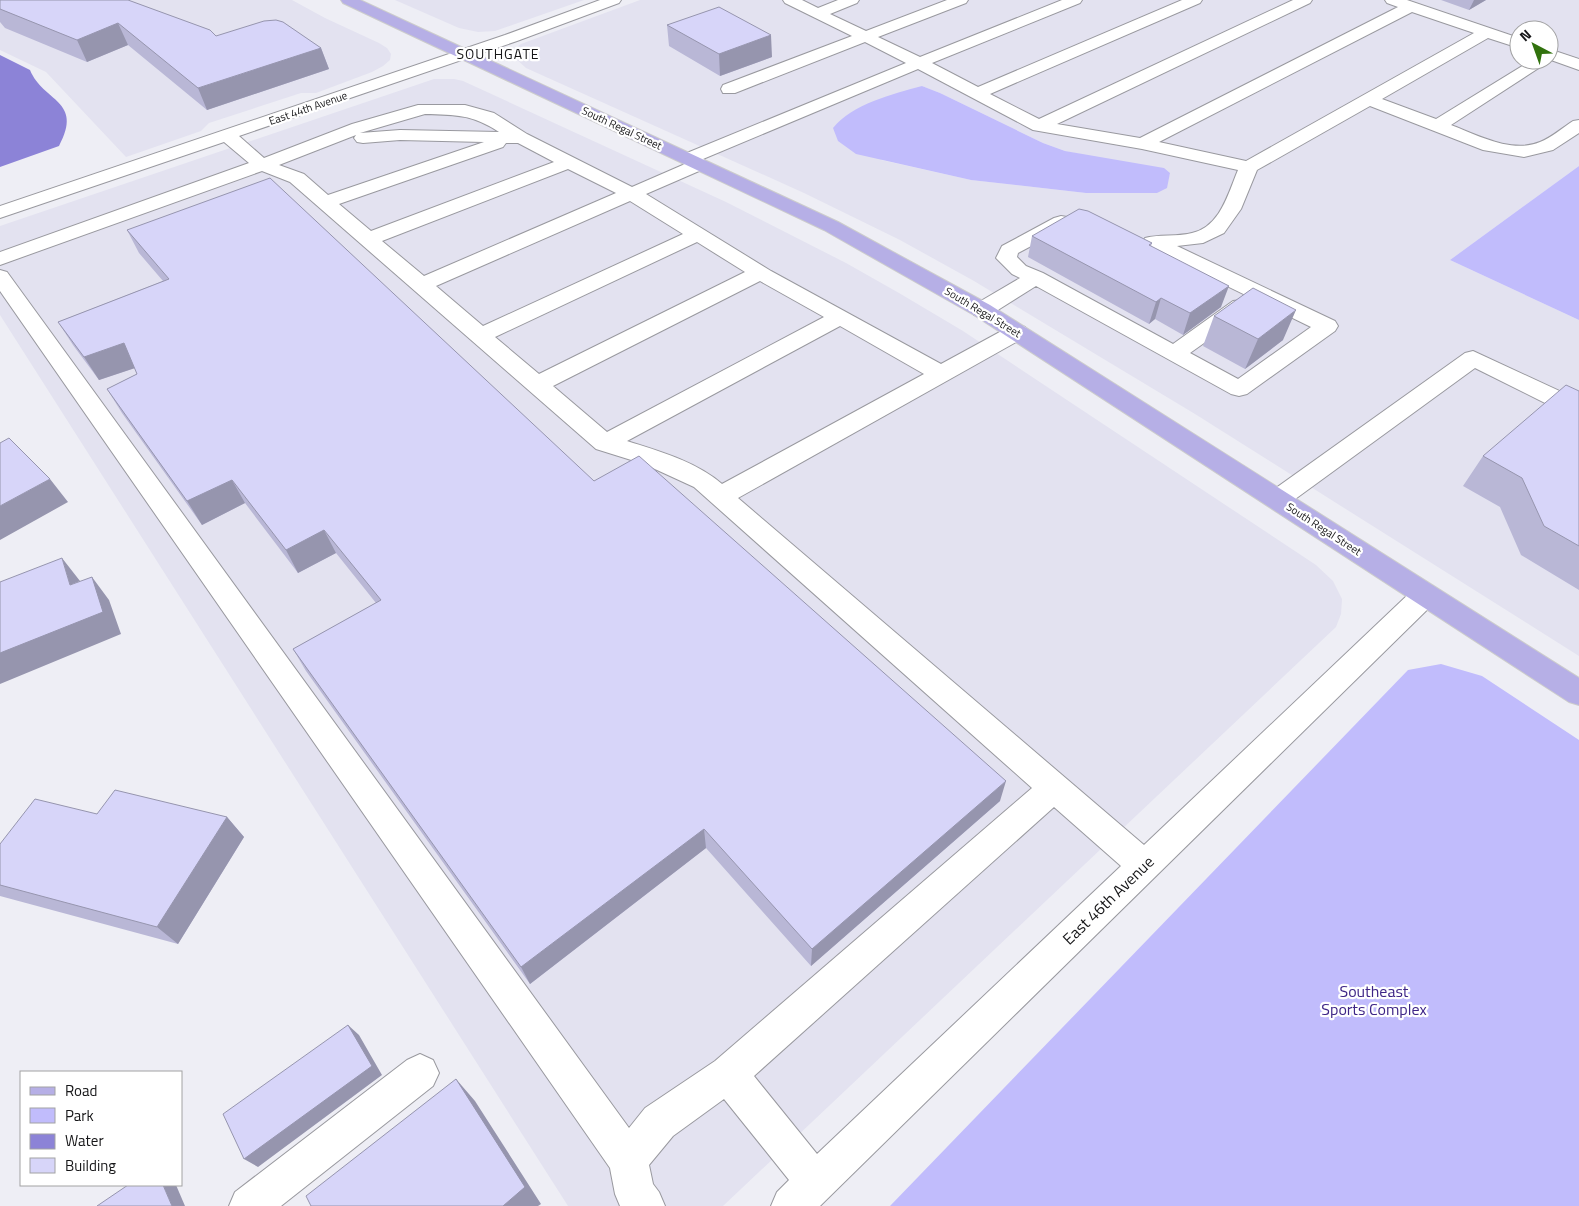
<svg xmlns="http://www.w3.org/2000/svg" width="1579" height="1206" font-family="'Titillium Web',sans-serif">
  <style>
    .built { fill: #e3e2f0; fill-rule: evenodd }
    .green { fill: #c1bcfc }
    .water { fill: #8c83d7 }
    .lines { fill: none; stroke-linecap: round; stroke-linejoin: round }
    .minor-casing { stroke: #99999f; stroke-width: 2 }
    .major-casing { stroke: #ccc; stroke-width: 2 }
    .minor { fill: #fff; fill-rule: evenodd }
    .major { fill: #b6afe6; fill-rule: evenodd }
    .wall { fill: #b9b7d6 }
    .shaded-wall { fill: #9695ae }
    .building { fill: #d7d5f9; stroke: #9695ae }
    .labels { text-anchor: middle; stroke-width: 4.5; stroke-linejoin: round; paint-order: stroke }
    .far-street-label { font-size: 11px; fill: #161618; stroke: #fff }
    .far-quarter-label { font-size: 14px; letter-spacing: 1px; fill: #161618; stroke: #fff }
    .near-street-label { font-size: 16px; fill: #161618; stroke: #fff }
    .near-park-label { font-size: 16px; fill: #3d2486; stroke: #fff }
  </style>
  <rect width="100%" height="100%" fill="#eeeef5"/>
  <path class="built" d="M0,0H292L325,18L379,43L387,48L391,54L390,60L383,66L372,72L316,93H301L209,123L201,131L126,157L46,72L0,50Z
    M395,0H584L495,31L478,32L459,28Z
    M640,0H1579V166L1450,260L1579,320V656L1195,414L974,281L900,240L804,193L526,68L514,57V49L521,44ZM1519,30H1549V60H1519ZM922,86L940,93L1043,143L1065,151L1170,173L1168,180L1157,193H1086L971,180L881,160Z
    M434,79H454L463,81L726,202L846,263L899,293L963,331L1316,565L1333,581L1342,599L1341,614L1336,627L723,1206H568L0,315V226Z"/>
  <path class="green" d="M922,86L940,93L1043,143L1065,151L1164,168L1170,173L1167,188L1157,193H1086L971,180L856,154L838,141L833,128C852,104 893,94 922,86Z
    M1579,166V320L1450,260Z
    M1441,664L1482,676L1579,740V1206H890L1408,670Z"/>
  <path class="water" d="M0,55L30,70C43,102 84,100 59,146L0,167Z"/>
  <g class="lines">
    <g class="minor-casing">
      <path id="minor" d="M600,0H621L619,3L517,41L239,136L264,158L352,124L418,105H465L494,113L527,134L632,187L685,164L679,159L682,155L906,63L865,42L735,93H723L721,89L723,85L852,36L785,3L783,0H802L818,8L838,0H859L857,3L830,14L866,31L947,0H968L966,3L878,37L920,57L1062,0H1082L1080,3L932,63L978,87L1182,0H1202L1200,3L990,94L1039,119L1293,0H1312L1310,3L1057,124L1140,138L1398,7L1387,3L1385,0H1407L1519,38V48L1488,38L1382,99L1436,119L1532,60H1549V49L1579,59V70L1551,60L1451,125C1477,135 1512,154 1540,142C1551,138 1562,128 1573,121L1579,120V133L1553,150L1524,157L1483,150L1370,106L1257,170L1241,209L1224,233L1203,243L1177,246L1335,321L1338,326L1335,331L1247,394L1239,396L1231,394L1036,286L990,315L982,316L974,315L971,310L974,305L1020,278L1012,274L996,258L1002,246L1054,218L1061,216L1073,218L1076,222L1073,226L1065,228L1018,253L1017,257L1026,266L1043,273L1173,344L1233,301L1241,300L1249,301L1252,306L1249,311L1190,353L1238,379L1311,327L1145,246L1142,242L1145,238C1160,234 1176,237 1192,233C1220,227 1228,194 1238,170L1142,149L1033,130L918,69L703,159L709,164L706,168L646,194L771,271L941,364L1009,327L1017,325L1025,327L1028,332L1025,337L738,498L1144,845L1415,588L1425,584L1435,588L1439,595L1435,602L820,1206H771L777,1192L789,1180L724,1099L673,1136L649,1165L653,1184L659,1192L665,1206H620L615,1194L610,1168L0,291V270L7,272L629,1128L645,1108L715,1061L1032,788L694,487L644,464L596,449L290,182L262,171L0,265V252L249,163L224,142L0,218V206L505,35ZM1412,12L1474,33L1246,161L1159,142ZM425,114C457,115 471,114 499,132L400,130L360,133ZM356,135L354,138L357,142L363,143L400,140L484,142L328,195L304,174L279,165ZM506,143H518L554,162L371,231L339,204L503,147ZM568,169L616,193L424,276L382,241ZM630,201L683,234L483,326L436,286ZM697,242L745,272L539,374L495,337ZM760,281L824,317L607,432L553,386ZM840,326L924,374L722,484C697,462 659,451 627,441ZM1054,807L1121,866L817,1154L754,1076Z
        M1473,351L1579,400V418L1571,416L1475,368L1287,505L1278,508L1269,505L1265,499L1269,493L1465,353Z
        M420,1054L433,1060L439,1073L433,1086L281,1206H229L235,1192L407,1060Z"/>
    </g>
    <g class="major-casing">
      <path id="major" d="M341,0H360L838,222L990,305L1579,678V705L1569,702L974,315L824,230L343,3Z"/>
    </g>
    <use href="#minor" class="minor"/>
    <use href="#major" class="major"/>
  </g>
  <path class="wall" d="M0,0L216,36L321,48L329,69L207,110L128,45L87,62L5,28L0,22Z
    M1441,0H1486L1469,10Z
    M667,25L772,57L720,76L669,46Z
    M127,230L594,481L1000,801L811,966L706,848L530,984L306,671L293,649L376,603L336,553L298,573L245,503L202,525L122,413L107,389L137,374L135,368L99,380L73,345L58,322L163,281L139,253Z
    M1032,236L1152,243L1151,246L1221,307L1183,335L1155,319L1149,324L1028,257Z
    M1214,316L1283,340L1245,369L1203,346Z
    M1579,391V590L1521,555L1500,507L1463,486L1483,456Z
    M97,814L227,817L244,837L178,944L0,896V844Z"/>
  <path class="shaded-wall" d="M1474,0H1486L1469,10Z
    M118,23L128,45L87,62L77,40Z
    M771,35L772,57L720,76L719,54Z
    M321,48L329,69L207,110L198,88Z
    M1229,286L1221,307L1183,335L1190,313Z
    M1161,298L1155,319L1149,324L1156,302Z
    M1296,310L1283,340L1245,369L1258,339Z
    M124,343L138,367L99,380L84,357Z
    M50,479L68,502L0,540V506Z
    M232,480L245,503L202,525L187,501Z
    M324,530L336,553L298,573L286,550Z
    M62,558L80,581L70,585Z
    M92,577L109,600L121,634L0,684V653Z
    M1006,781L1000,801L811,966L812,949Z
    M227,817L244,837L178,944L157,927Z
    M704,829L706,848L530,984L521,967Z
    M348,1025L359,1035L382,1075L258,1167L244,1159Z
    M456,1079L475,1101L541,1204L538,1206H503Z
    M163,1185H176L185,1206H172Z"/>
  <path class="building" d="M0,0H128L210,30L216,36L264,21L276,20L283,22L321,48L198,88L118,23L77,40L0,9Z
    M719,7L771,35L719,54L667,25Z
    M270,178L594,481L639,456L1006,781L812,949L704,829L521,967L293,649L381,600L324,530L286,550L232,480L187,501L107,389L137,374L124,343L84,357L58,322L169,279L127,230Z
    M1079,209L1088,211L1152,243L1149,245L1229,286L1190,313L1161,298L1156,302L1032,236Z
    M1253,288L1296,310L1258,339L1214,316Z
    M1566,385L1579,391V546L1544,526L1522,478L1483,456Z
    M9,438L50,479L0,506V443Z
    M62,558L70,585L92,577L103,612L0,653V582Z
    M115,790L227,817L157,927L0,885V844L35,799L97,814Z
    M348,1025L372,1066L244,1159L223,1114Z
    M456,1079L525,1187L503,1206H311L306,1196Z
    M128,1185H163L172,1206H97Z"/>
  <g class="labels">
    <g class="far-street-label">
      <text transform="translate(308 108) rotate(-19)" y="4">East 44th Avenue</text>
      <text transform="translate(622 128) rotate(25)" y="4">South Regal Street</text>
      <text transform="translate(983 312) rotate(31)" y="4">South Regal Street</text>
      <text transform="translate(1324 529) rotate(33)" y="4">South Regal Street</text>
    </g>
    <g class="far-quarter-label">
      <text x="498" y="59">SOUTHGATE</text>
    </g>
    <g class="near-street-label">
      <text transform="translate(1108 900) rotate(-44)" y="6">East 46th Avenue</text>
    </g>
    <g class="near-park-label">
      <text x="1374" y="997">Southeast<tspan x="1374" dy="18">Sports Complex</tspan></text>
    </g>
  </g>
  <rect x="20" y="1071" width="162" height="115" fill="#ffffff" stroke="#a2a2a3"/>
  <rect x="30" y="1087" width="25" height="8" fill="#b6afe6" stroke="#a2a2a3"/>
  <text x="65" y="1096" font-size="15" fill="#161618">Road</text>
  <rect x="30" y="1108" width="25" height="15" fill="#c1bcfc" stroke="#a2a2a3"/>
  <text x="65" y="1121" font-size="15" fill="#161618">Park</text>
  <rect x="30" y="1134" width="25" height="15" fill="#8c83d7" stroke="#a2a2a3"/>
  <text x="65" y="1146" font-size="15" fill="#161618">Water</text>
  <rect x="30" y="1158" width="25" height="15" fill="#d7d5f9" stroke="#a2a2a3"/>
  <text x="65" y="1171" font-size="15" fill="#161618">Building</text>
  <g transform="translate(1534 45) rotate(319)"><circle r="24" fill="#ffffff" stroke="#a2a2a3"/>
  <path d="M0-4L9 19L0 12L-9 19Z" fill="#31720d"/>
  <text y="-8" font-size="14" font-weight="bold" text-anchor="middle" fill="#161618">N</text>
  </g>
</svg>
